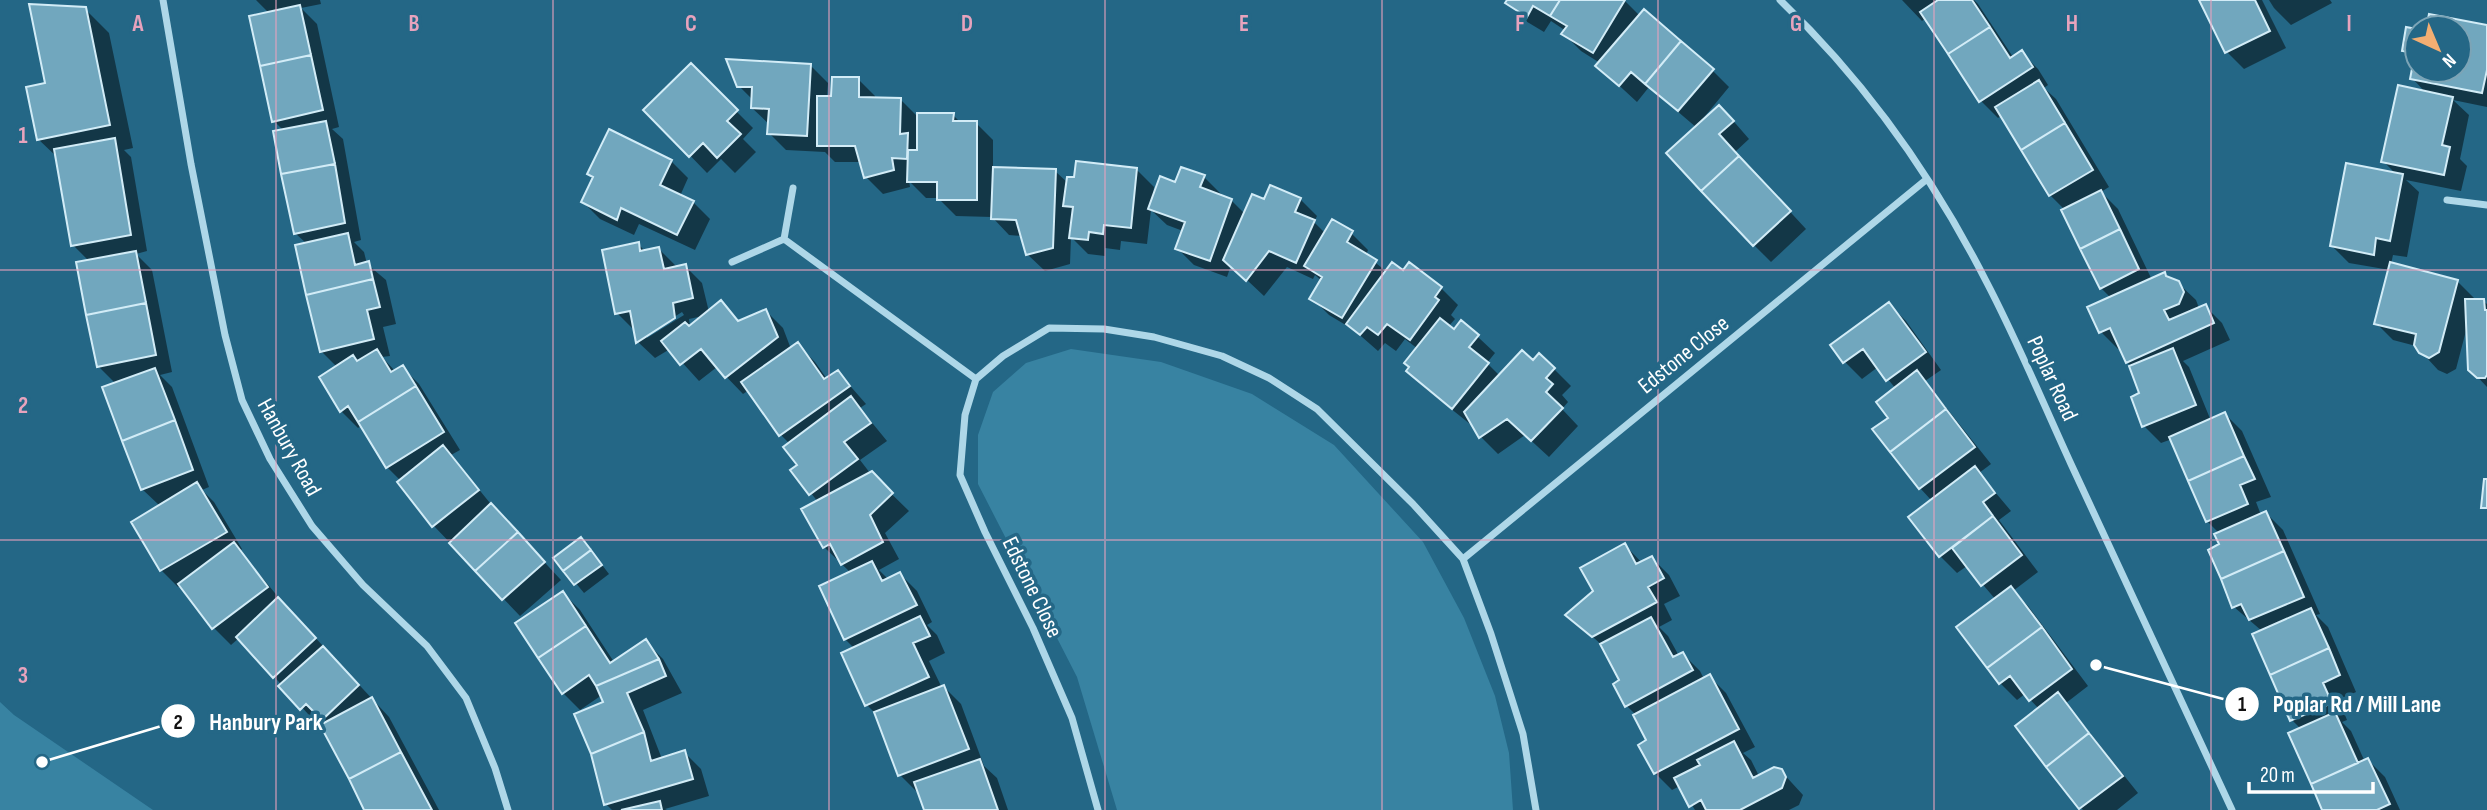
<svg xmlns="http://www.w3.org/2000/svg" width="2487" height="810" font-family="'Sofia Sans Condensed',sans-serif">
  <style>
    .green { fill: #3883a2 }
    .shadow { fill: #0007; fill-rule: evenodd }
    .building { fill: #71a7be; stroke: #d2ecf7; stroke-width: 2 }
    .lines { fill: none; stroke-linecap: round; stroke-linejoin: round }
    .minor { stroke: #aed7e8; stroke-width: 7 }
    .grid { fill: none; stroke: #e7a3bd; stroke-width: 2; stroke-opacity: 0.55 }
    .labels { text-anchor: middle; stroke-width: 7; stroke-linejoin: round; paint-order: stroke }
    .street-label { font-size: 23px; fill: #fff; stroke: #246786 }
    .grid-label { font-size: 23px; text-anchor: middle; font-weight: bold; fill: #e7a3bd; stroke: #246786; stroke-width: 7; stroke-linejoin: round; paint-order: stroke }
    .leader { fill: none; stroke: #fff; stroke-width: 2.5 }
    .callout-dot { fill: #fff; stroke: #246786; stroke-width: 2.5 }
    .mark-label { font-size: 21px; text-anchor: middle; font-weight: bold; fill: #111 }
    .callout-label { font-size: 24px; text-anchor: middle; font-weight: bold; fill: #fff; stroke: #246786; stroke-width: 7; stroke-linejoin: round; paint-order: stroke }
  </style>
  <rect width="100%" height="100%" fill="#246786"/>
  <path class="green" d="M1071,349L1161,362L1252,394L1334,445L1423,542L1464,618L1495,696L1509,753L1513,810H1117L1077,677L978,484V435L993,392L1026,363Z
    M0,702L14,715L153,810H0Z"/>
  <path class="shadow" d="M256,0H320L321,4L301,8L317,24L339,127L332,129L343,139L361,240L354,242L364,252L367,264L386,280L396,324L383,327L390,356L382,357L395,371L402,367L419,384L460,450L451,455L494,508L561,580L520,616L433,525L401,481L387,467L362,425L358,428L341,411L337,367L321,351L307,244L295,233L284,131L274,121L269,13Z
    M1507,0H1624L1640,16L1712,70L1729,87L1701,121L1703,122L1719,107L1736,124L1749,139L1735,152L1806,229L1771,262L1754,245L1697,128L1649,87L1637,102L1598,66L1600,63L1581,51L1564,34L1566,31L1551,21L1544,32L1524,20Z
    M1902,0H1974L1978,4L2013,57L2021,52L2038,69L2048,85L2044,88L2056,99L2109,187L2101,192L2118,209L2152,280L2164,274L2178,283L2196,300L2199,308L2205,306L2222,323L2230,340L2183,361L2189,367L2211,421L2225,414L2242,431L2271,497L2256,502L2261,515L2266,513L2283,530L2320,614L2316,615L2328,627L2356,692L2339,700L2347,720L2342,722L2351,731L2365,762L2368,760L2385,777L2400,810H2324L2301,729L2292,720L2254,635L2262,631L2234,607L2220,534L2207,521L2172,439L2161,443L2144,426L2142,394L2132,367L2127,362L2121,348L2118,349L2101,332L2111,298L2101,288L2065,210L2050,195L2002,115L1998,118L1981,101L1926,18L1922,21Z
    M2201,0H2262L2286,48L2244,69L2227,52Z
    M2269,0H2330L2332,3L2291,25L2274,8Z
    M85,9L109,33L133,148L124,150L131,157L147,251L136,254L152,270L172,372L160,375L172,387L209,487L202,490L214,502L242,549L240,551L284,604L389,717L439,810H366L327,723L324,720L318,725L239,638L231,645L214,628L181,585L178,587L161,570L160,506L142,489L116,384L98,366L89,261L73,245L58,158L38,139L47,84Z
    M2487,27V107L2453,100L2469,115L2460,159L2467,166L2461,191L2406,180L2419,192L2407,257L2393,255L2391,264L2457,281L2474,298V301H2483L2487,304V387L2470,369L2467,327L2456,369L2447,374L2438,370L2416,346L2393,340L2376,323L2390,270L2349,263L2332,246L2396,174L2383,161L2426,93L2412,78L2415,61L2404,50L2417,31V70H2459V28H2428Z
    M691,66L753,128L743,139L756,152L735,173L721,159L707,173L646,110Z
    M811,66L828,83L827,97H833L858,79L875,96V99H900L919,118L953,115L961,123H976L993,140V168L1055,171L1068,183L1137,170L1154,187L1153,197L1176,184L1204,177L1221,194L1220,196L1231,200L1245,214L1264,201L1300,199L1317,216L1314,222L1325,233H1351L1368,250L1366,255L1387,272H1403L1441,288L1458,305L1451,315L1455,319L1448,327L1454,332L1462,323L1478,337L1495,353L1487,363L1500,376L1533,362L1554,369L1571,386L1562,395L1568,402L1562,409L1578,426L1549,457L1525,435L1498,454L1481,437L1472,422L1470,424L1425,388L1408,371L1418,349L1405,339L1396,351L1385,343L1378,351L1354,330L1329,315L1312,298L1322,281L1315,275L1313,279L1287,267L1264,296L1231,265L1227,277L1194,265L1177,248L1183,231L1167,225L1151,210L1147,244L1121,241L1120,250L1105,248V256L1088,254L1071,237L1070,264L1045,271L1027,254L1022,236L1009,235L992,217L956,216L938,198H926L909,181L910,187L883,194L866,177L862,162H835L825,152L786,150L769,133L770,125L752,108L753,100L739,86Z
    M671,161L688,178L680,196L693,202L710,219L695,250L639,224L634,235L600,219L583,202L594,179L589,174Z
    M638,244L646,252L659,249L676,266H685L702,283L709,312L721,303L740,322L766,311L783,328L791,349L798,345L815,362L827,379L838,372L866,404L860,408L887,441L860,460L870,473L909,511L885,533L899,559L879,570L889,580L900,574L917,591L932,622L927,625L937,635L945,653L929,661L942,688L944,687L961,704L984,766L997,778L1008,810H926L919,791L917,792L900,775L877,715L867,705L843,654L855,649L845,639L851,573L824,547L818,502L793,470L799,465L790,444L781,435L749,390L743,394L717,367L699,381L670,349L655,358L638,342L634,330L617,313ZM682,312L684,315L647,338V334ZM703,316L690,327L689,319Z
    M1889,304L1906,321L1941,370L1925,381L1991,464L1979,473L2011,511L1999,520L2038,572L2013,591L2028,606L2088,686L2066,703L2138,793L2117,810H2083L2081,808L2039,709L2025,694L2017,700L2000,683L1996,600L1967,566L1957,573L1940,556L1911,517L1932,501L1920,488L1875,429L1890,418L1896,389L1878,367L1862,379L1845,362L1833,345Z
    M1625,545L1642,563L1652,558L1669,575L1680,596L1664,604L1672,620L1659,627L1668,636L1679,656L1683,654L1700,671L1704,679L1709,676L1726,693L1755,747L1743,753L1751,760L1759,776L1781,771L1803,795L1799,805L1789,810H1695L1680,786L1672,790L1655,773L1648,741L1636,715L1627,706L1622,681L1603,646L1568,615L1595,592Z
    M589,548L609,574L584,593L556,559Z
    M563,593L580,610L614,662L646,642L663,659L682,693L643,710L662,759L684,752L701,769L709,796L665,809L667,810H612L606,804L605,703L602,695L580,710L563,693Z"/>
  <path class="building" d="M1507,0H1560L1550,16L1533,6L1527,17L1505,3Z
    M1560,0H1625L1593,53L1561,34L1567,26L1550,16Z
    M1938,0H1972L1990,27L1948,54L1920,12Z
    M2199,0H2255L2270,31L2225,53Z
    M29,4L86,7L110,125L37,140L26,87L45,83Z
    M300,5L311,55L260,66L249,16Z
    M1644,9L1681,41L1645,84L1631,72L1619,86L1595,66Z
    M2429,14L2487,25V70L2482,93L2410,79L2415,53L2402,51L2406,27L2417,29V70H2459V28H2426Z
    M1990,27L2010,58L2022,50L2033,67L1979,102L1948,54Z
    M1681,41L1714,69L1678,111L1645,84Z
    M311,55L323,110L272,122L260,66Z
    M726,59L811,64L807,136L767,134L769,109L751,108L752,87H737Z
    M691,63L738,110L727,121L741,134L717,158L703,143L689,157L643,110Z
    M832,77H859V97L901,98L900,134L908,133L907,159L892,158L894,170L864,178L855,146H817V96H831Z
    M2039,80L2065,123L2021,150L1995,107Z
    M2398,85L2453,97L2442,145L2450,147L2444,175L2381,162Z
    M1719,105L1734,121L1719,134L1739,156L1701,191L1666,153Z
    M917,113H954L953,121H977V200H937V182H907L908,150H917Z
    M326,121L335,164L281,174L273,131Z
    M2065,123L2093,170L2049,196L2021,150Z
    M609,129L672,160L660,185L694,201L677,235L621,208L617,220L581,202L593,177L587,174Z
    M115,138L131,235L71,246L54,149Z
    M1739,156L1791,211L1753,246L1701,191Z
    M1076,161L1137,168L1131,228L1104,225L1103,234L1089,232L1088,240L1069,238L1073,207L1063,206L1067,177H1074Z
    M2346,163L2403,174L2390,241L2376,238L2374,255L2330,246Z
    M335,164L345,223L294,234L281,174Z
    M993,167L1056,169L1053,248L1026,255L1016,220L991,219Z
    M1181,167L1205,175L1200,187L1232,199L1210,261L1175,249L1185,222L1148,209L1160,176L1175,182Z
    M1270,185L1301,198L1295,212L1315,220L1296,263L1269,251L1246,281L1223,260L1252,194L1264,199Z
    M2101,190L2120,229L2080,249L2061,210Z
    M1332,219L1353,231L1347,242L1377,260L1342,318L1309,299L1322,277L1304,266Z
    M2120,229L2139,269L2100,289L2080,249Z
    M348,233L355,265L369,261L373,279L306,295L295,245Z
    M639,242L640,251L659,247L664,269L686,264L693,298L673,303L675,318L636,343L630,311L615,314L602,250Z
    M136,251L146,303L86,315L76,262Z
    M1392,262L1403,270L1409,262L1442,287L1435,297L1439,300L1410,340L1387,324L1378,335L1367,327L1360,335L1346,324Z
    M2390,262L2458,280L2439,352L2429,358L2419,353L2414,345L2416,334L2374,324Z
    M2165,272L2166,276L2179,281L2184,292L2179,304L2164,310L2169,320L2206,304L2214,323L2126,363L2110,328L2099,333L2087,307Z
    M373,279L380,307L367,310L374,339L320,352L306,295Z
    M2465,299H2484L2485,310H2487V375L2485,378H2477L2468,370Z
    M721,300L738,321L766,309L778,337L725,378L701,349L680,365L661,341L685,322L689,326Z
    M1889,302L1926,352L1886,381L1863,349L1843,363L1830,345Z
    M146,303L156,355L97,367L86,315Z
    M1440,318L1454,329L1461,320L1479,335L1469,347L1489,363L1452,409L1406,371L1409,367L1404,363Z
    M798,342L824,379L838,370L850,386L779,436L741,382Z
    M2173,348L2196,405L2142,427L2131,397L2139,393L2129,366Z
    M377,349L391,372L403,365L416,386L358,422L348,406L340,412L319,377L353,355L357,361Z
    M1522,350L1533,360L1539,353L1555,368L1546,378L1553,384L1546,392L1563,408L1531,441L1507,419L1479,438L1464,412Z
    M155,368L175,420L122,441L102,387Z
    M1917,370L1946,409L1890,452L1872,429L1888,418L1876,402Z
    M416,386L444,432L386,468L358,422Z
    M851,396L871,423L844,442L858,459L809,495L790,470L797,465L783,447Z
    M1946,409L1975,447L1919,489L1890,452Z
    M2225,412L2244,456L2188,481L2169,437Z
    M175,420L193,470L141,490L122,441Z
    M443,445L479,490L432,527L397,482Z
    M2244,456L2255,479L2240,485L2248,504L2206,522L2188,481Z
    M1975,466L1995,493L1983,502L1993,516L1939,557L1908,517Z
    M872,471L893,493L870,515L883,542L841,565L830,544L823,548L801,509Z
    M2484,479H2487V508H2481Z
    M197,482L227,532L160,571L131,522Z
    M491,503L518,532L475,571L449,543Z
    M2266,511L2284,551L2221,579L2208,550L2219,544L2214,534Z
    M1993,516L2022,555L1981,586L1952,548Z
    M518,532L545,562L502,600L475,571Z
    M581,537L591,550L563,571L553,558Z
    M234,542L268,587L212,629L178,584Z
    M1625,543L1636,564L1652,556L1664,578L1648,587L1657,602L1592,637L1565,615L1593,591L1580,568Z
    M591,550L602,565L574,585L563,571Z
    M2284,551L2304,597L2249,620L2241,604L2232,608L2221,579Z
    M872,561L882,581L900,572L917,605L844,640L819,586Z
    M2011,586L2042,627L1987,668L1956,627Z
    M563,591L586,626L538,658L515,623Z
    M278,597L316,638L273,678L236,637Z
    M2311,608L2329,648L2270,675L2252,634Z
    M920,616L930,636L913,643L929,677L865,706L841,653Z
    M1651,617L1673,657L1683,652L1693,670L1625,707L1613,684L1619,680L1600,644Z
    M586,626L610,663L646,639L659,659L596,686L589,675L562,694L538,658Z
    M2042,627L2072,669L2029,701L2010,676L1999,684L1987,668Z
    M323,646L359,685L322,720L306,704L300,710L278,686Z
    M2329,648L2340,675L2323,683L2332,703L2290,721L2270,675Z
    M659,659L666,676L627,693L644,732L591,754L574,714L603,702L596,686Z
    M1710,674L1739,729L1654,774L1638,745L1646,740L1633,715Z
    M944,685L969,749L898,776L874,712Z
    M2058,692L2089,733L2046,767L2015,726Z
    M372,697L401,752L349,779L320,725Z
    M2335,712L2358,763L2311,784L2288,733Z
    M644,732L651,761L685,750L693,779L604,805L591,754Z
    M2089,733L2123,776L2079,809L2046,767Z
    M1734,741L1753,778L1774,767L1782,769L1786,777L1782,788L1740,810H1706L1701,800L1689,807L1674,778L1700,765L1697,760Z
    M401,752L432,810H364L349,779Z
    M2368,758L2390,804L2377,810H2322L2311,784Z
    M980,759L998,810H924L914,782Z
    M660,801L662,810H621Z"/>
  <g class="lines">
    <path class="minor" d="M163,0L191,164L225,335L242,400L270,459L312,526L363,585L427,646L466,698L495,768L508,810
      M1780,0C1865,81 1933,177 1986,281C2017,340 2043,403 2071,464C2125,579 2178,695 2232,810
      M2447,200L2487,205
      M784,239L976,379
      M732,262L784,239L793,188
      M1463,559L1927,179
      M1098,810L1072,718L1033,628L985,532L960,475L965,415L976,379L1003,356L1049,328L1104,329L1154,337L1222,356L1269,378L1317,409L1413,504L1463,559L1491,634L1523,734L1536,810"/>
  </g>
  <path class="grid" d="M276,0V810M553,0V810M829,0V810M1105,0V810M1382,0V810M1658,0V810M1934,0V810M2211,0V810M0,270H2487M0,540H2487"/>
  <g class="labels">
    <g class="street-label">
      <text transform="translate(1683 354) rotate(-39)" y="8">Edstone Close</text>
      <text transform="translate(2053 378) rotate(65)" y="8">Poplar Road</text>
      <text transform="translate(290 447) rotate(61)" y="8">Hanbury Road</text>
      <text transform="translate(1033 587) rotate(64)" y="8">Edstone Close</text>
    </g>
  </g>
  <g class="grid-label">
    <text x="138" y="31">A</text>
    <text x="414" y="31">B</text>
    <text x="691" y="31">C</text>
    <text x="967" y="31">D</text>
    <text x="1244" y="31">E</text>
    <text x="1520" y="31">F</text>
    <text x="1796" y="31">G</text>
    <text x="2072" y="31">H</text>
    <text x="2349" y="31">I</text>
    <text x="23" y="143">1</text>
    <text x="23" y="413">2</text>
    <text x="23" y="683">3</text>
  </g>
  <path class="leader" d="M2096 665L2242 704M42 762L178 721"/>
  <g class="callout-dot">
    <circle cx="2096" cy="665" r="7"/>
    <circle cx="42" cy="762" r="7"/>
    <circle cx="2242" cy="704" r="18"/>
    <circle cx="178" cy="721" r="18"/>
  </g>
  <g class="mark-label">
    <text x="2242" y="711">1</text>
    <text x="178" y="729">2</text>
  </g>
  <g class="callout-label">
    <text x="2357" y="712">Poplar Rd / Mill Lane</text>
    <text x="266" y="730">Hanbury Park</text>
  </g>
  <g transform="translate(2438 49) rotate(136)"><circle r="33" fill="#246786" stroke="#7ca4b6" stroke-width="2"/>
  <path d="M0-5L12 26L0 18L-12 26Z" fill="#f3ae72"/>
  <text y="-10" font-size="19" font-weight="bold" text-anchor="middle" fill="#ffffff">N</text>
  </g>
  <path d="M2249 782v10h124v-10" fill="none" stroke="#ffffff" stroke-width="3.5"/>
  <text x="2260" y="782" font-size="21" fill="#ffffff" stroke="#246786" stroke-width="5" paint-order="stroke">20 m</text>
</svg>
